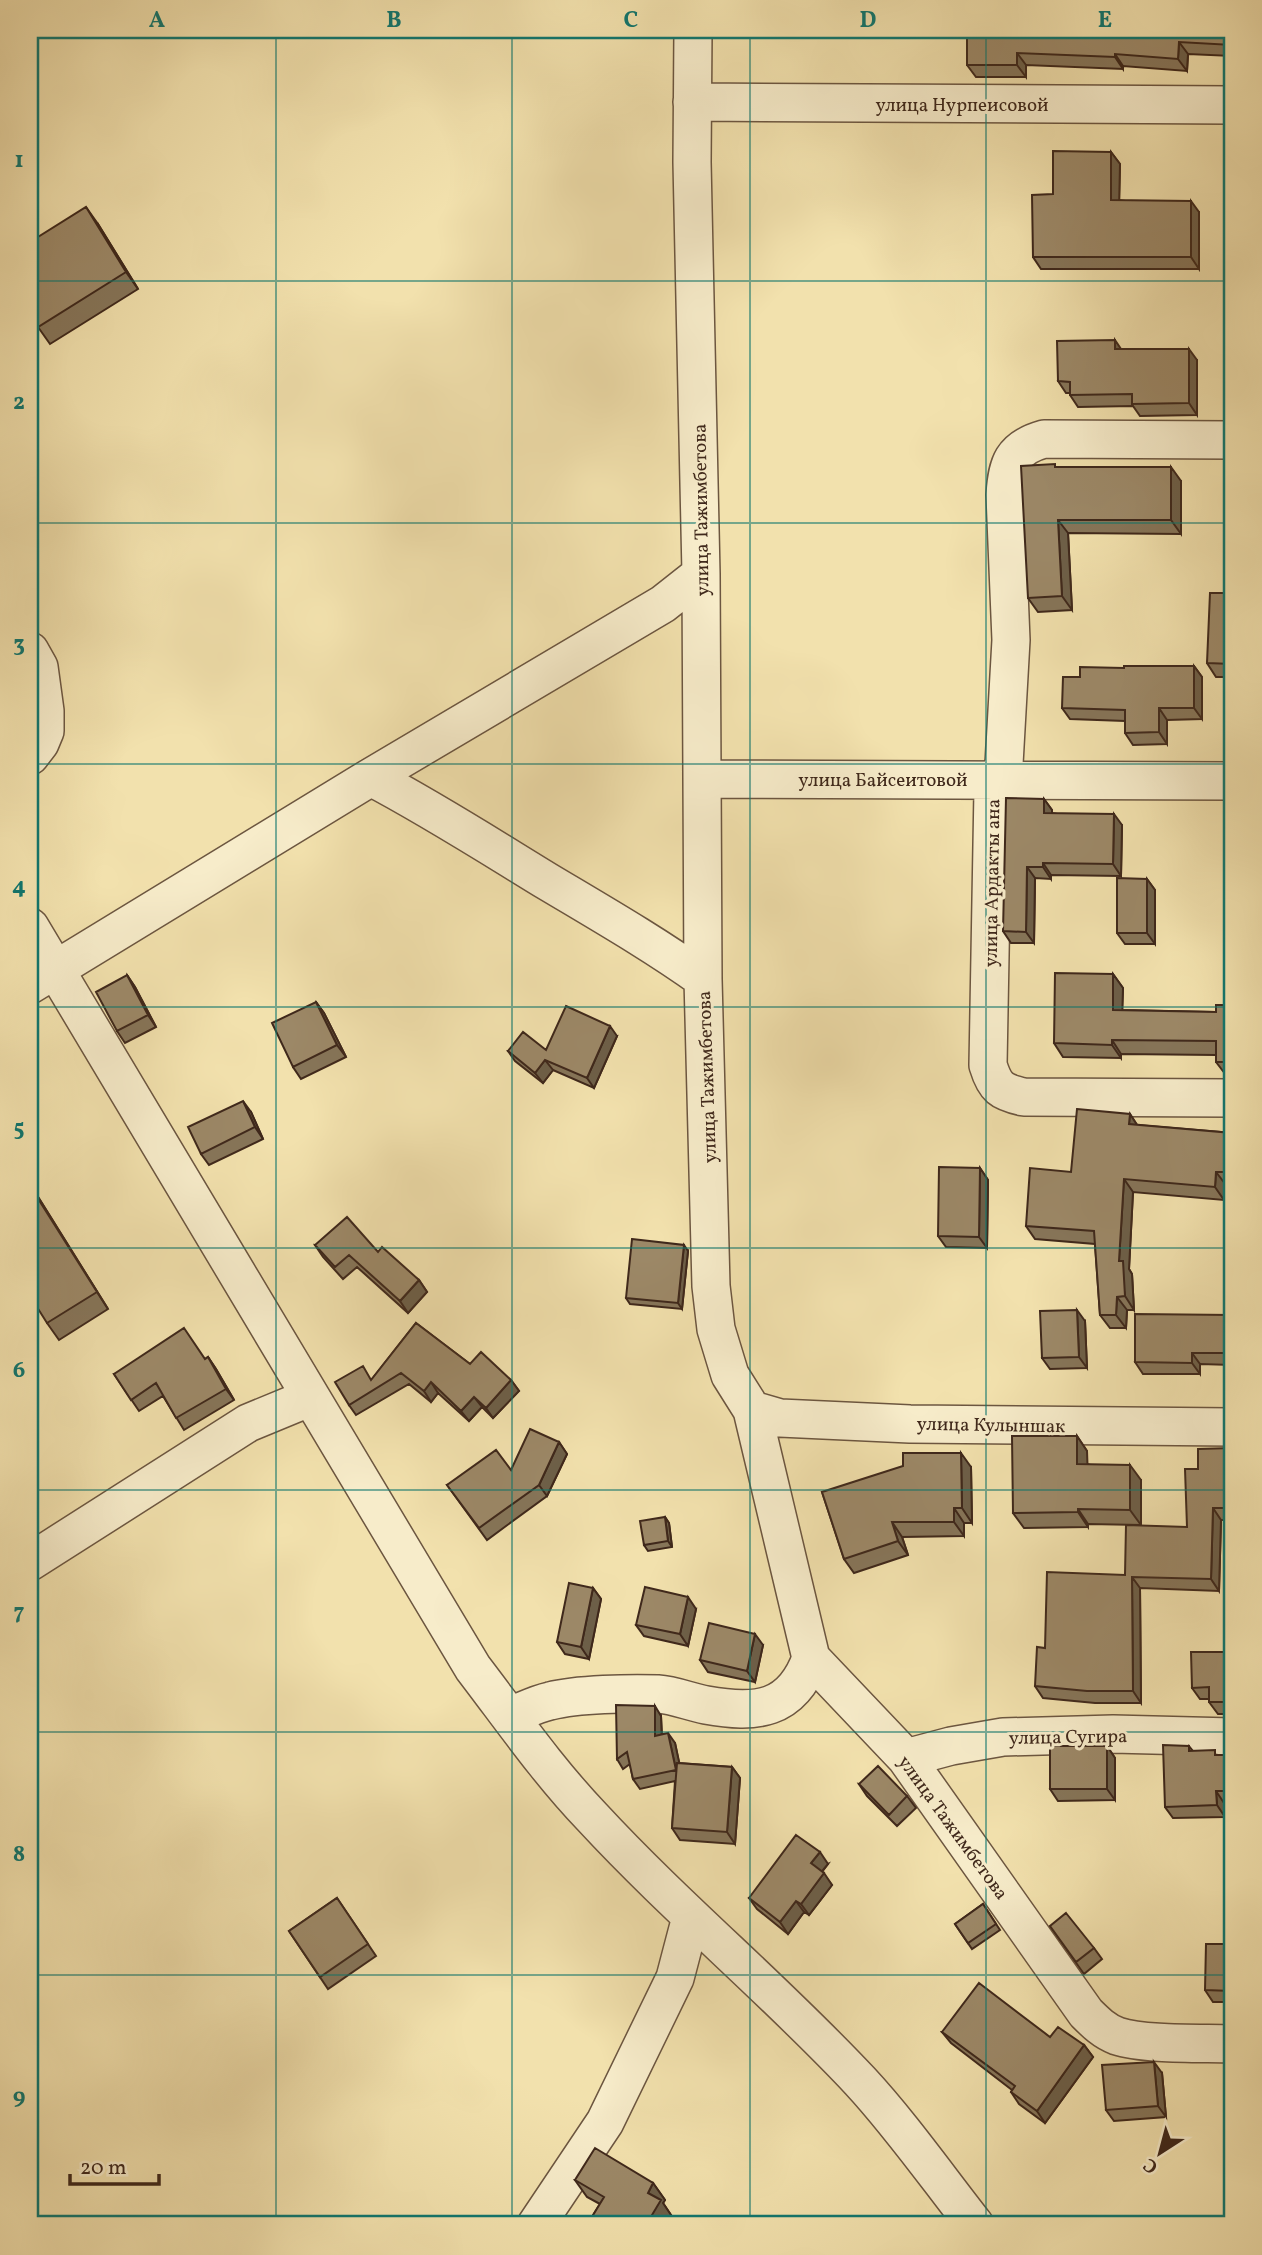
<svg xmlns="http://www.w3.org/2000/svg" width="1262" height="2255" font-family="Vollkorn,serif">
  <style>
    .lines { fill: none; stroke-linecap: round; stroke-linejoin: round }
    .minor-casing { stroke: #6c5640; stroke-width: 40 }
    .minor { stroke: #f7ecca; stroke-width: 37 }
    .wall { fill: #867559; stroke: #3f281b; stroke-width: 2 }
    .shaded-wall { fill: #6d5f48; stroke: #3f281b; stroke-width: 2 }
    .building { fill: #9c8867; stroke: #3f281b; stroke-width: 2 }
    .grid { fill: none; stroke: #0f766e; stroke-width: 2; stroke-opacity: 0.55 }
    .labels { text-anchor: middle; stroke-width: 6; stroke-linejoin: round; paint-order: stroke }
    .street-label { font-size: 19px; fill: #3f281b; stroke: #f7ecca }
    .neatline { fill: none; stroke: #0f766e; stroke-width: 2.5 }
    .grid-label { font-size: 23px; text-anchor: middle; font-weight: bold; fill: #0f766e }
  </style>
  <rect width="100%" height="100%" fill="#f2e1ad"/>
  <filter id="stains"><feTurbulence type="fractalNoise" baseFrequency=".00286" numOctaves="4"/><feColorMatrix values="0 0 0 0 .2 0 0 0 0 .09 0 0 0 0 .02 0 0 0 .5 -.17"/></filter>
  <radialGradient id="worn" r=".72"><stop offset=".6" stop-color="#630" stop-opacity="0"/><stop offset="1" stop-color="#630" stop-opacity=".3"/></radialGradient>
  <g class="lines">
    <g class="minor-casing">
      <path id="minor" d="M693,30L692,162L701,574L703,979L711,1286L716,1329L730,1375L752,1410L811,1658L906,1758L1086,2013C1096,2023 1104,2031 1117,2036C1144,2045 1201,2043 1232,2044
        M692,102L1232,105
        M1232,440L1044,439C1012,448 1007,464 1005,495L1011,640L1004,764L993,790L988,1065C995,1088 1001,1092 1024,1097L1232,1098
        M30,651L39,667L45,711V731L40,743L30,756
        M371,777C432,809 491,847 550,883C602,914 654,944 703,979
        M702,779L1232,781
        M30,927L473,1668C512,1719 548,1771 592,1817C677,1909 774,1989 860,2081C900,2124 938,2178 975,2225
        M30,985L371,777L663,604L701,574
        M752,1410L780,1418L910,1424L1232,1427
        M30,1562L248,1423L311,1397
        M510,1716C523,1711 536,1704 550,1701C577,1694 630,1693 658,1694C674,1695 690,1702 706,1705C756,1714 792,1711 811,1658
        M906,1758L951,1746L1003,1737L1113,1734L1232,1737
        M536,2225L605,2122L675,1978L691,1917"/>
    </g>
    <use href="#minor" class="minor"/>
  </g>
  <path class="wall" d="M967,30H1232V56L1188,54L1187,71L1123,66V69L1026,65V77H976L967,65Z
    M1111,152L1120,164L1119,200L1199,212V269H1041L1033,257L1053,194Z
    M98,224L138,289L50,344L38,327Z
    M1121,349L1197,360V415L1140,416L1133,406L1078,407L1070,395V393H1066L1058,381Z
    M1057,467L1181,481V534L1068,533L1072,610L1038,612L1028,598Z
    M1232,518V677H1216L1207,663L1226,593Z
    M1194,666L1202,677V719L1167,720V744L1133,745L1125,733V721L1070,719L1062,708L1080,677L1124,668Z
    M1044,799L1052,810V813L1122,825L1121,876L1051,875V879L1035,878L1034,943H1011L1003,931Z
    M1147,879L1155,890V944H1125L1117,933Z
    M1113,974L1123,988L1122,1010L1216,1012L1232,1005V1075H1226L1216,1062V1055L1121,1054V1058L1063,1057L1054,1043Z
    M127,975L135,987L156,1027L125,1043L117,1031Z
    M316,1002L324,1013L346,1057L301,1079L293,1067Z
    M617,1036L594,1088L553,1070L543,1083L515,1061L508,1051L546,1050Z
    M251,1112L263,1139L209,1165L201,1154Z
    M1130,1114L1137,1125L1232,1133V1185H1226L1224,1200L1133,1192L1129,1269L1132,1274L1134,1310H1127L1126,1328H1110L1100,1315L1095,1244L1035,1239L1026,1226L1071,1172Z
    M980,1168L988,1180L987,1248L946,1247L938,1236Z
    M30,1184L108,1309L59,1340L47,1323Z
    M315,1245L378,1252L419,1280L427,1292L408,1313L357,1267L343,1279L323,1257Z
    M688,1251L682,1309L630,1304L626,1298Z
    M1232,1315V1365L1200,1364V1374H1143L1135,1362Z
    M1085,1321L1087,1368L1050,1369L1042,1358Z
    M416,1323L470,1364L511,1380L519,1391L493,1418L482,1407L469,1421L438,1393L431,1402L409,1384L356,1415L349,1405L372,1379Z
    M208,1357L216,1369L234,1400L184,1430L163,1396L139,1411L114,1374L205,1359Z
    M1077,1436L1087,1451V1464L1141,1480V1525L1088,1524V1527L1024,1528L1013,1513Z
    M559,1442L567,1454L547,1496L487,1540L447,1485L511,1470Z
    M1232,1448V1520H1221L1219,1591L1140,1588L1141,1703H1095L1043,1698L1035,1686L1125,1575L1187,1527L1198,1469Z
    M971,1467L972,1523H964V1536L902,1537L908,1555L854,1573L844,1559L822,1492Z
    M665,1517L669,1523L672,1547L648,1551L644,1545Z
    M593,1588L601,1599L589,1659L565,1654L557,1642Z
    M696,1609L688,1646L644,1636L636,1625Z
    M763,1645L755,1682L708,1672L700,1660Z
    M1232,1652V1714H1218L1209,1702V1699H1200L1192,1688Z
    M661,1716L662,1735L675,1743L679,1763L732,1767L740,1778L735,1844L680,1840L672,1828L675,1781L640,1789L633,1779L630,1764L623,1769L617,1759Z
    M1107,1746L1115,1758V1800L1058,1801L1050,1789Z
    M1189,1746L1193,1751L1218,1755H1232V1803H1224L1225,1817L1173,1818L1165,1807Z
    M859,1784L907,1796L916,1808L897,1826L867,1796Z
    M828,1864L822,1872L832,1885L809,1915L804,1912L788,1934L757,1909L749,1898Z
    M337,1898L376,1956L328,1989L289,1931Z
    M983,1904L1000,1930L972,1949L955,1924Z
    M1050,1926L1094,1948L1102,1959L1084,1974Z
    M1232,1944V2002H1213L1205,1990Z
    M942,2032L1050,2037L1084,2045L1093,2057L1045,2123L1019,2104L1011,2092L1012,2090L951,2043Z
    M1162,2073L1166,2117L1114,2121L1106,2110Z
    M575,2180L653,2183L665,2200L663,2203L673,2218L669,2225H587L600,2204L587,2197Z"/>
  <path class="shaded-wall" d="M1179,42L1188,54L1187,71L1178,59Z
    M1017,53L1026,65V77L1017,65Z
    M1115,54L1123,66V69L1115,57Z
    M1111,152L1120,164L1119,212L1111,200Z
    M1191,201L1199,212V269L1191,257Z
    M86,207L98,224L138,289L126,272Z
    M1115,340L1123,352L1115,349Z
    M1189,349L1197,360V415L1189,403Z
    M1171,467L1181,481V534L1171,520Z
    M1058,520L1068,533L1072,610L1062,596Z
    M1194,666L1202,677V719L1194,708Z
    M1159,708L1167,720V744L1159,732Z
    M1044,799L1052,810V825L1044,813Z
    M1114,814L1122,825L1121,876L1113,864Z
    M1043,863L1051,875V879L1043,867Z
    M1027,867L1035,878L1034,943L1026,932Z
    M1147,879L1155,890V944L1147,933Z
    M1113,974L1123,988L1122,1023L1113,1010Z
    M127,975L135,987L156,1027L148,1015Z
    M316,1002L324,1013L346,1057L337,1045Z
    M610,1026L617,1036L594,1088L587,1078Z
    M1112,1040L1121,1054V1058L1112,1045Z
    M545,1060L553,1070L543,1083L535,1073Z
    M243,1101L251,1112L263,1139L255,1127Z
    M1130,1114L1139,1128L1129,1124Z
    M980,1168L988,1180L987,1248L979,1237Z
    M1216,1172L1226,1185L1224,1200L1215,1187Z
    M1124,1179L1133,1192L1129,1269L1132,1274L1134,1310L1125,1296L1119,1261Z
    M30,1184L108,1309L97,1292L30,1186Z
    M684,1245L688,1251L682,1309L678,1303Z
    M419,1280L427,1292L408,1313L400,1301Z
    M1117,1297L1127,1310L1126,1328L1116,1315Z
    M1077,1310L1085,1321L1087,1368L1079,1357Z
    M1192,1353L1200,1364V1374L1192,1363Z
    M208,1357L216,1369L234,1400L226,1389Z
    M511,1380L519,1391L493,1418L486,1408Z
    M431,1382L438,1393L431,1402L424,1391Z
    M474,1397L482,1407L469,1421L461,1411Z
    M1077,1436L1087,1451L1088,1479L1077,1464Z
    M559,1442L567,1454L547,1496L539,1485Z
    M961,1453L971,1467L972,1523L962,1508Z
    M1130,1465L1141,1480V1525L1130,1510Z
    M954,1508L964,1523V1536L954,1522Z
    M1213,1508L1221,1520L1219,1591L1211,1579Z
    M1078,1509L1088,1524V1527L1078,1512Z
    M665,1517L669,1523L672,1547L668,1541Z
    M892,1522L902,1537L908,1555L898,1541Z
    M1132,1577L1140,1588L1141,1703L1133,1691Z
    M593,1588L601,1599L589,1659L581,1647Z
    M688,1597L696,1609L688,1646L680,1634Z
    M755,1634L763,1645L755,1682L747,1671Z
    M655,1706L661,1716L662,1746L655,1736Z
    M668,1733L675,1743L683,1780L676,1770Z
    M1107,1746L1115,1758V1800L1107,1789Z
    M732,1767L740,1778L735,1844L727,1832Z
    M1216,1791L1224,1803L1225,1817L1217,1805Z
    M820,1852L828,1864L819,1875L811,1863Z
    M824,1873L832,1885L809,1915L801,1904Z
    M796,1901L804,1912L788,1934L780,1922Z
    M1084,2045L1093,2057L1045,2123L1037,2111Z
    M1154,2062L1162,2073L1166,2117L1158,2106Z
    M653,2183L665,2200L663,2203L673,2218L669,2225H646L648,2193Z"/>
  <path class="building" d="M967,30H1232V45L1179,42L1178,59L1115,54V57L1017,53V65H967Z
    M1053,151L1111,152V200L1191,201V257H1033L1032,195L1053,194Z
    M86,207L126,272L38,327L30,314V242Z
    M1115,340V349H1189V403L1132,404V394L1070,395V382L1058,381L1057,341Z
    M1055,464V467H1171V520H1058L1062,596L1028,598L1021,466Z
    M1227,518H1232V664L1207,663L1210,593H1226Z
    M1124,666H1194V708H1159V732L1125,733V710L1062,708L1063,677H1080V667L1124,668Z
    M1006,798L1044,799V813L1114,814L1113,864L1043,863V867H1027L1026,932L1003,931Z
    M1117,878L1147,879V933H1117Z
    M1055,973L1113,974V1010L1216,1012V1005H1232V1062H1216V1041L1112,1040V1045L1054,1043Z
    M127,975L148,1015L117,1031L96,992Z
    M316,1002L337,1045L293,1067L272,1023Z
    M566,1006L610,1026L587,1078L545,1060L535,1073L508,1051L523,1032L546,1050Z
    M243,1101L255,1127L201,1154L188,1127Z
    M1077,1109L1130,1114L1129,1124L1232,1133V1172H1216L1215,1187L1124,1179L1119,1261H1123L1125,1296L1117,1297L1116,1315H1100L1094,1231L1026,1226L1030,1168L1071,1172Z
    M939,1167L980,1168L979,1237L938,1236Z
    M30,1186L97,1292L47,1323L30,1296Z
    M347,1217L378,1252L382,1247L419,1280L400,1301L349,1255L335,1267L315,1245Z
    M632,1239L684,1245L678,1303L626,1298Z
    M1077,1310L1079,1357L1042,1358L1040,1311Z
    M1135,1314L1232,1315V1353H1192V1363L1135,1362Z
    M416,1323L470,1364L481,1352L511,1380L486,1408L474,1397L461,1411L431,1382L424,1391L401,1373L349,1405L335,1382L363,1366L371,1380Z
    M184,1328L205,1359L208,1357L226,1389L176,1418L156,1383L131,1400L114,1374Z
    M530,1429L559,1442L539,1485L479,1528L447,1485L496,1450L511,1470Z
    M1012,1436H1077V1464L1130,1465V1510L1078,1509V1512L1013,1513Z
    M1232,1448V1508H1213L1211,1579L1132,1577L1133,1691H1087L1035,1686L1037,1647L1045,1648L1047,1572L1125,1575L1126,1525L1187,1527L1185,1469H1198V1449Z
    M903,1453H961L962,1508H954V1522H892L898,1541L844,1559L822,1492L903,1466Z
    M665,1517L668,1541L644,1545L640,1521Z
    M569,1583L593,1588L581,1647L557,1642Z
    M645,1587L688,1597L680,1634L636,1625Z
    M709,1623L755,1634L747,1671L700,1660Z
    M1191,1652H1232V1702H1209V1687L1192,1688Z
    M616,1705L655,1706V1736L668,1733L676,1770L633,1779L627,1752L617,1759Z
    M1163,1745L1189,1746V1751L1215,1750V1755H1232V1791H1216L1217,1805L1165,1807Z
    M1050,1746H1107V1789H1050Z
    M677,1763L732,1767L727,1832L672,1828Z
    M878,1766L907,1796L889,1815L859,1784Z
    M796,1835L820,1852L811,1863L824,1873L801,1904L796,1901L780,1922L749,1898Z
    M337,1898L368,1944L320,1977L289,1931Z
    M983,1904L996,1924L968,1943L955,1924Z
    M1066,1913L1094,1948L1076,1962L1050,1926Z
    M1206,1944H1232V1991L1205,1990Z
    M979,1983L1050,2037L1058,2027L1084,2045L1037,2111L1011,2092L1015,2086L942,2032Z
    M1154,2062L1158,2106L1106,2110L1102,2065Z
    M595,2148L653,2183L648,2193L661,2200L646,2225H587L604,2197L575,2180Z"/>
  <path class="grid" d="M276,30V2225M512,30V2225M750,30V2225M986,30V2225M30,281H1232M30,523H1232M30,764H1232M30,1007H1232M30,1248H1232M30,1490H1232M30,1732H1232M30,1975H1232"/>
  <g class="labels">
    <g class="street-label">
      <text x="962" y="111">улица Нурпеисовой</text>
      <text transform="translate(700 510) rotate(-91)" y="7">улица Тажимбетова</text>
      <text x="883" y="786">улица Байсеитовой</text>
      <text transform="translate(991 883) rotate(-89)" y="7">улица Ардакты ана</text>
      <text transform="translate(706 1077) rotate(-92)" y="7">улица Тажимбетова</text>
      <text transform="translate(991 1424) rotate(1)" y="7">улица Кулыншак</text>
      <text transform="translate(1068 1736) rotate(-1)" y="7">улица Сугира</text>
      <text transform="translate(954 1827) rotate(54)" y="7">улица Тажимбетова</text>
    </g>
  </g>
  <rect width="1262" height="2255" fill="none" stroke="#f2e1ad" stroke-width="77"/>
  <g transform="translate(1160 2153) rotate(216)" stroke="#f7ecca" stroke-width="5" paint-order="stroke">
  <path d="M0-5L12 26L0 18L-12 26Z" fill="#3f281b"/>
  <text y="-10" font-size="19" font-weight="bold" text-anchor="middle" fill="#3f281b">С</text>
  </g>
  <path d="M70 2174v10h89v-10" fill="none" stroke="#3f281b" stroke-width="3.5"/>
  <text x="80" y="2174" font-size="21" fill="#3f281b" stroke="#f7ecca" stroke-width="5" paint-order="stroke">20 m</text>
  <rect x="38" y="38" width="1186" height="2178" class="neatline"/>
  <g class="grid-label">
    <text x="157" y="27">A</text>
    <text x="394" y="27">B</text>
    <text x="631" y="27">C</text>
    <text x="868" y="27">D</text>
    <text x="1105" y="27">E</text>
    <text x="19" y="167">1</text>
    <text x="19" y="409">2</text>
    <text x="19" y="651">3</text>
    <text x="19" y="893">4</text>
    <text x="19" y="1135">5</text>
    <text x="19" y="1377">6</text>
    <text x="19" y="1619">7</text>
    <text x="19" y="1861">8</text>
    <text x="19" y="2103">9</text>
  </g>
  <rect width="100%" height="100%" filter="url(#stains)"/>
  <rect width="100%" height="100%" fill="url(#worn)"/>
</svg>
